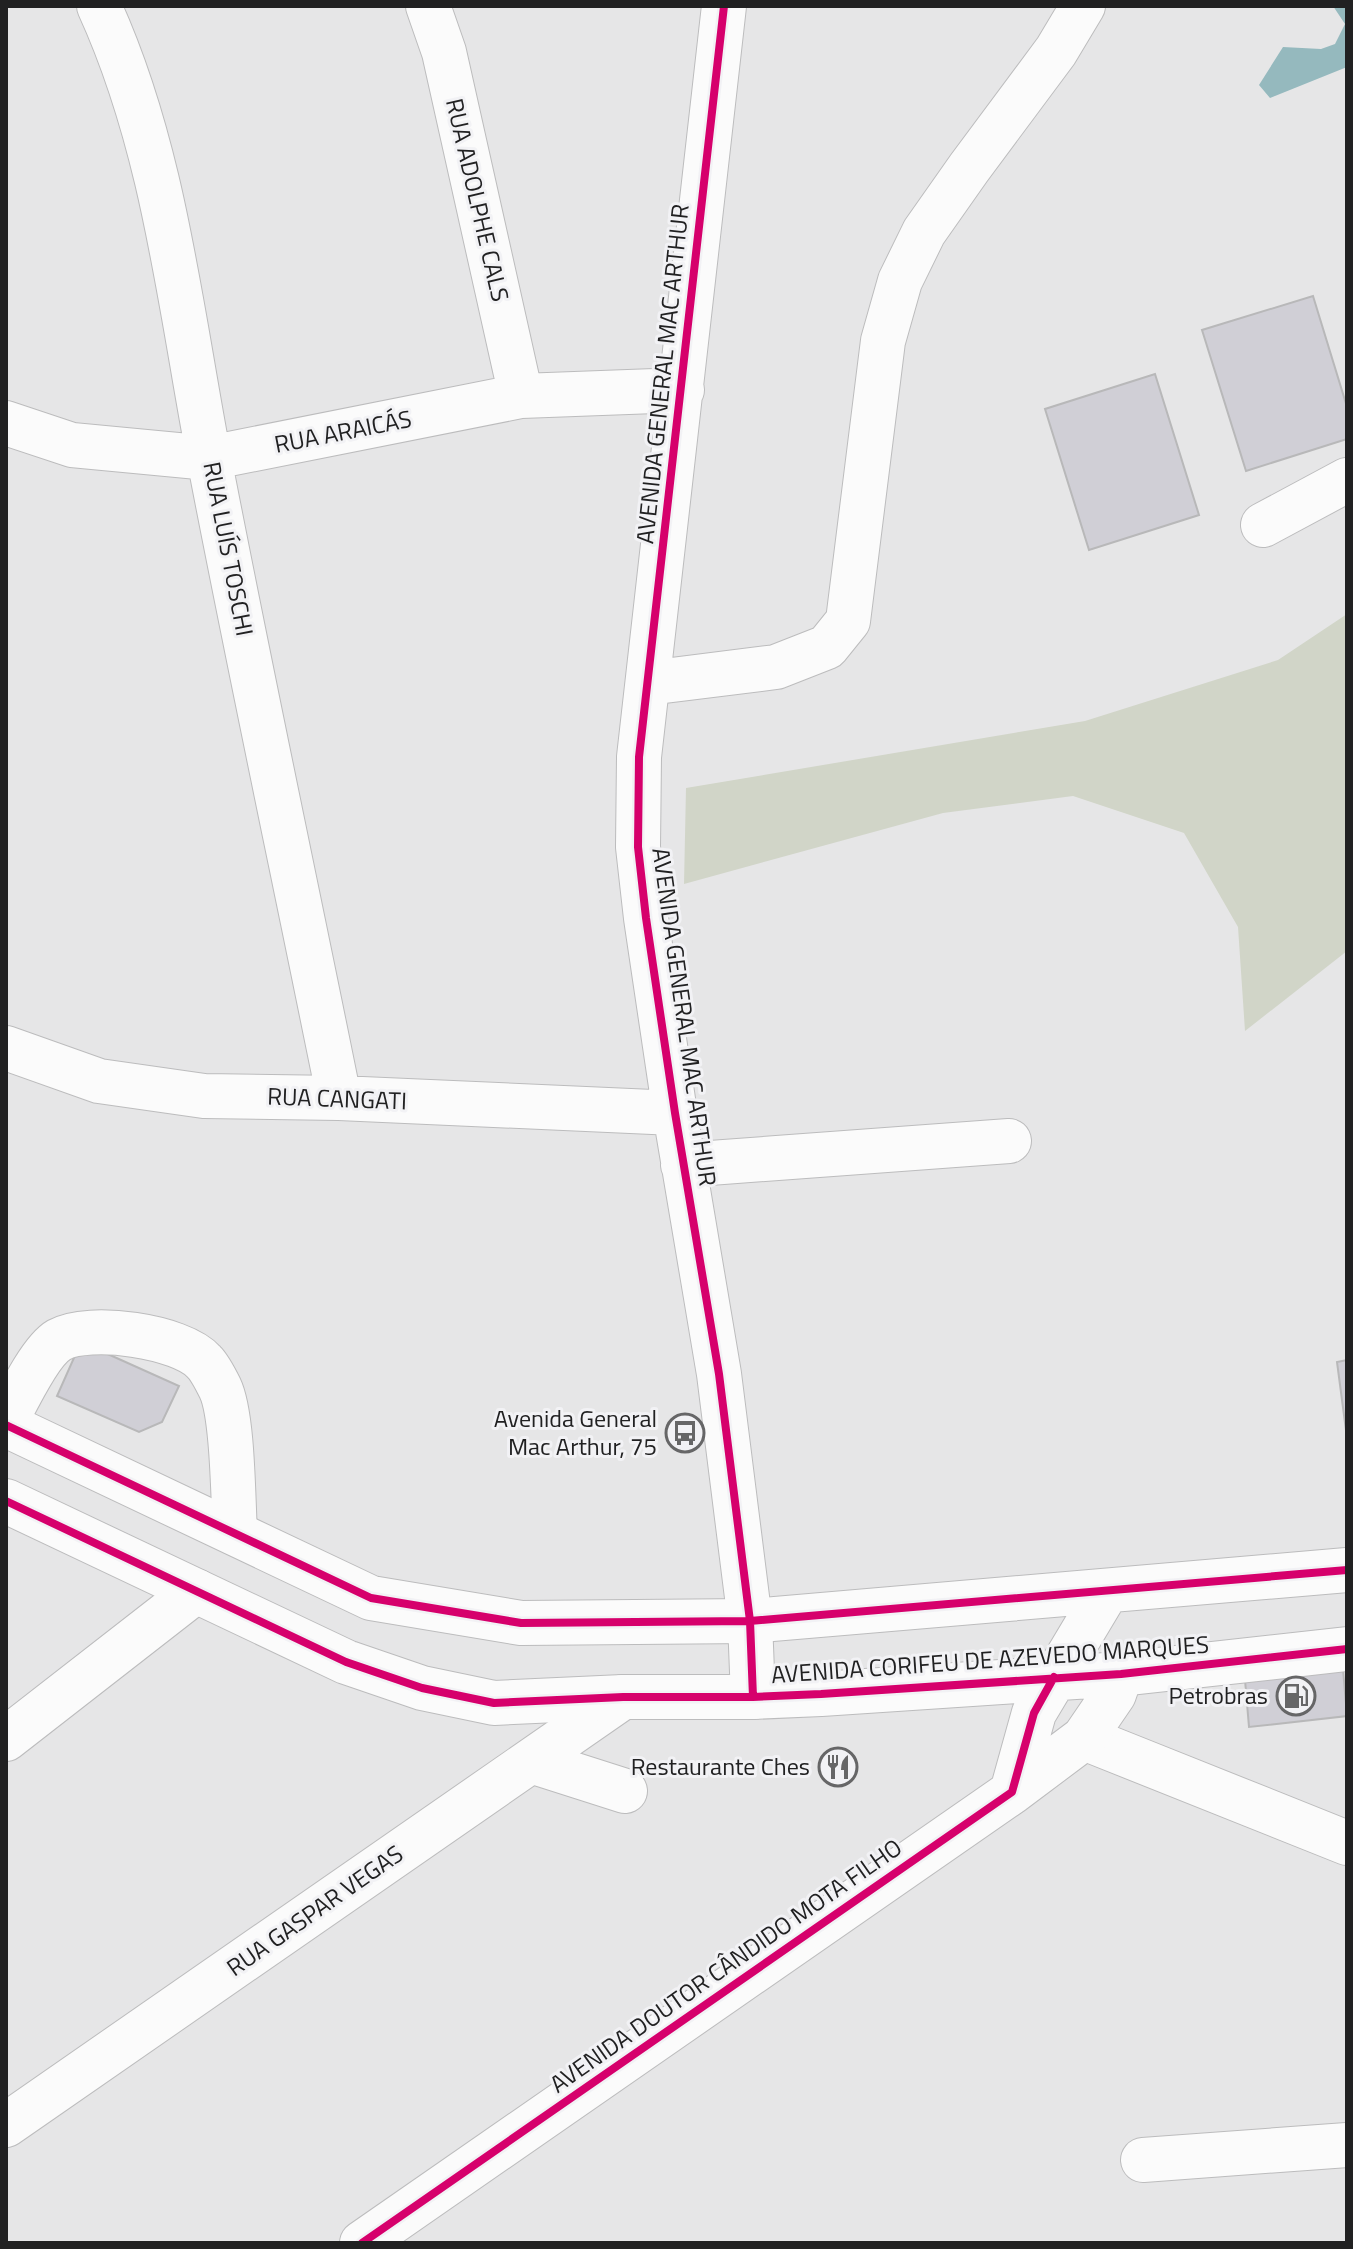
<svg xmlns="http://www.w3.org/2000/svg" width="1353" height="2249" font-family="'Titillium Web',sans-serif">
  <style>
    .green { fill: #d1d5c8 }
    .water { fill: #95b9be }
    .building { fill: #d0cfd6; stroke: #b8b8b9; stroke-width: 2 }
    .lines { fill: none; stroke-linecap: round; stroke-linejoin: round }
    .minor-casing { stroke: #bcbcbd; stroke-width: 46 }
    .major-casing { stroke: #bcbcbd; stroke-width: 46 }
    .minor { stroke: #fbfbfb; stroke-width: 44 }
    .major { stroke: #fbfbfb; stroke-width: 44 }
    .cycleway-casing { stroke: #f2f2f5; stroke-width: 13 }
    .cycleway { stroke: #d6006c; stroke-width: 8 }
    .labels { text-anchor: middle; stroke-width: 6; stroke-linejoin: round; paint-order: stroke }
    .street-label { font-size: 24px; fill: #212122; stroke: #f2f2f5 }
    .poi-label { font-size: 24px; fill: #212122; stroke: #f2f2f5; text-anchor: end }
  </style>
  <rect width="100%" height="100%" fill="#e6e6e7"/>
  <path class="green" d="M1347,614V951L1245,1031L1238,927L1184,833L1073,796L943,813L684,884L686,788L1085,721L1278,660Z"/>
  <path class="water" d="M1333,6H1347V67L1270,98L1259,85L1283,47L1321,49L1335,44L1345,24Z"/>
  <path class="building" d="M1313,296L1347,407V439L1246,471L1202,330Z
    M1155,374L1199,515L1089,550L1045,409Z
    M81,1342L179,1386L162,1422L139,1432L57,1396Z
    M1347,1360V1438L1337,1362Z
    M1343,1669L1347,1716L1249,1727L1245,1680Z"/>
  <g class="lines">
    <g class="minor-casing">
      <path id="minor" d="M99,6C164,148 180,306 209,458C250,671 296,885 339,1098
        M428,6L444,52L521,396
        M724,6L639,757L638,847L646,918L675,1113L719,1374L750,1621L753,1697
        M6,423L72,445L209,458L521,396L682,390
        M1263,525L1347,480
        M648,683L776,667L827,647L848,621L883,341L900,281L924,232L969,168L1056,51L1083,6
        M6,1048L99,1081L204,1096L339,1098L675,1113
        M683,1165L1009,1141
        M6,1421C17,1400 40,1351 59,1340C89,1323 181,1336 204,1362C210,1368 216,1380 220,1388C233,1415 233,1499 235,1533
        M1084,1738L1347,1843
        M6,1739L196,1591
        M531,1761L625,1791
        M6,2125L623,1697
        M1143,2160L1347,2145"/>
    </g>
    <g class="major-casing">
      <path id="major" d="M6,1425L371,1598L521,1623L750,1621L1347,1570
        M6,1501L346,1662L422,1688L494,1703L623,1697H753L821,1694L1121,1674L1347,1649
        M1012,1792L1034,1713L1107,1591
        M362,2243L1012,1792L1084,1738L1114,1694L1121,1674"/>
    </g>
    <use href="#minor" class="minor"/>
    <use href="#major" class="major"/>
    <g class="cycleway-casing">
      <path id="cycleway" d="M724,6L639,757L638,847L646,918L675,1113L719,1374L750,1621L753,1697
        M6,1425L371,1598L521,1623L750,1621L1347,1570
        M6,1501L346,1662L422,1688L494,1703L623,1697H753L821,1694L1121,1674L1347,1649
        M362,2243L1012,1792L1034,1713L1054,1677"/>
    </g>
    <use href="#cycleway" class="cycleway"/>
  </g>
  <defs>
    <g id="bus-ring" transform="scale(2)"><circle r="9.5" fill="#f2f2f5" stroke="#666667" stroke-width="1.5"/><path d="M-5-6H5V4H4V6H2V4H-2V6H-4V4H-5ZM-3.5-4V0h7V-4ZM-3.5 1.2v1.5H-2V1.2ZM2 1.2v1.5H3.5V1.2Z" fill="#666667"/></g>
    <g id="fuel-ring" transform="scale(2)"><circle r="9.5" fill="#f2f2f5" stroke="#666667" stroke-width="1.5"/><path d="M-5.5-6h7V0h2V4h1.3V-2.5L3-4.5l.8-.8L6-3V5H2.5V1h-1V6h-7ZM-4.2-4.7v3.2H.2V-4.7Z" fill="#666667"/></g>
    <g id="restaurant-ring" transform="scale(2)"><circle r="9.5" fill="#f2f2f5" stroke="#666667" stroke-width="1.5"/><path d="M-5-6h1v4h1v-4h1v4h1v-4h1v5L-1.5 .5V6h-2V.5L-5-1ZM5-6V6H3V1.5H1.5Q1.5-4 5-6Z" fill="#666667"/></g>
  </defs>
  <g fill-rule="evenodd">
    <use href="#bus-ring" x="685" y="1433"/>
    <use href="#fuel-ring" x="1296" y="1696"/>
    <use href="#restaurant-ring" x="838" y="1767"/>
  </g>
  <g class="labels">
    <g class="street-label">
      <text transform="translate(477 200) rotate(77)" y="8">RUA ADOLPHE CALS</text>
      <text transform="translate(663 374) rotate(-84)" y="8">AVENIDA GENERAL MAC ARTHUR</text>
      <text transform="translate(343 432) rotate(-11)" y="8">RUA ARAICÁS</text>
      <text transform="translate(228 549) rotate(79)" y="8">RUA LUÍS TOSCHI</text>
      <text transform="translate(684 1017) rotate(82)" y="8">AVENIDA GENERAL MAC ARTHUR</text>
      <text transform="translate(337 1099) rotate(2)" y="8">RUA CANGATI</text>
      <text transform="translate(990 1660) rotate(-4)" y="8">AVENIDA CORIFEU DE AZEVEDO MARQUES</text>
      <text transform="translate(315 1911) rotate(-35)" y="8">RUA GASPAR VEGAS</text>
      <text transform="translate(726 1966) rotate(-35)" y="8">AVENIDA DOUTOR CÂNDIDO MOTA FILHO</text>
    </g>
    <g class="poi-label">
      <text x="657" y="1427">Avenida General<tspan x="657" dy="28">Mac Arthur, 75</tspan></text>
      <text x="1268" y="1704">Petrobras</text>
      <text x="810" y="1775">Restaurante Ches</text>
    </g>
  </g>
  <rect width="1353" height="2249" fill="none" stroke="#212122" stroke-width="16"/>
</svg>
